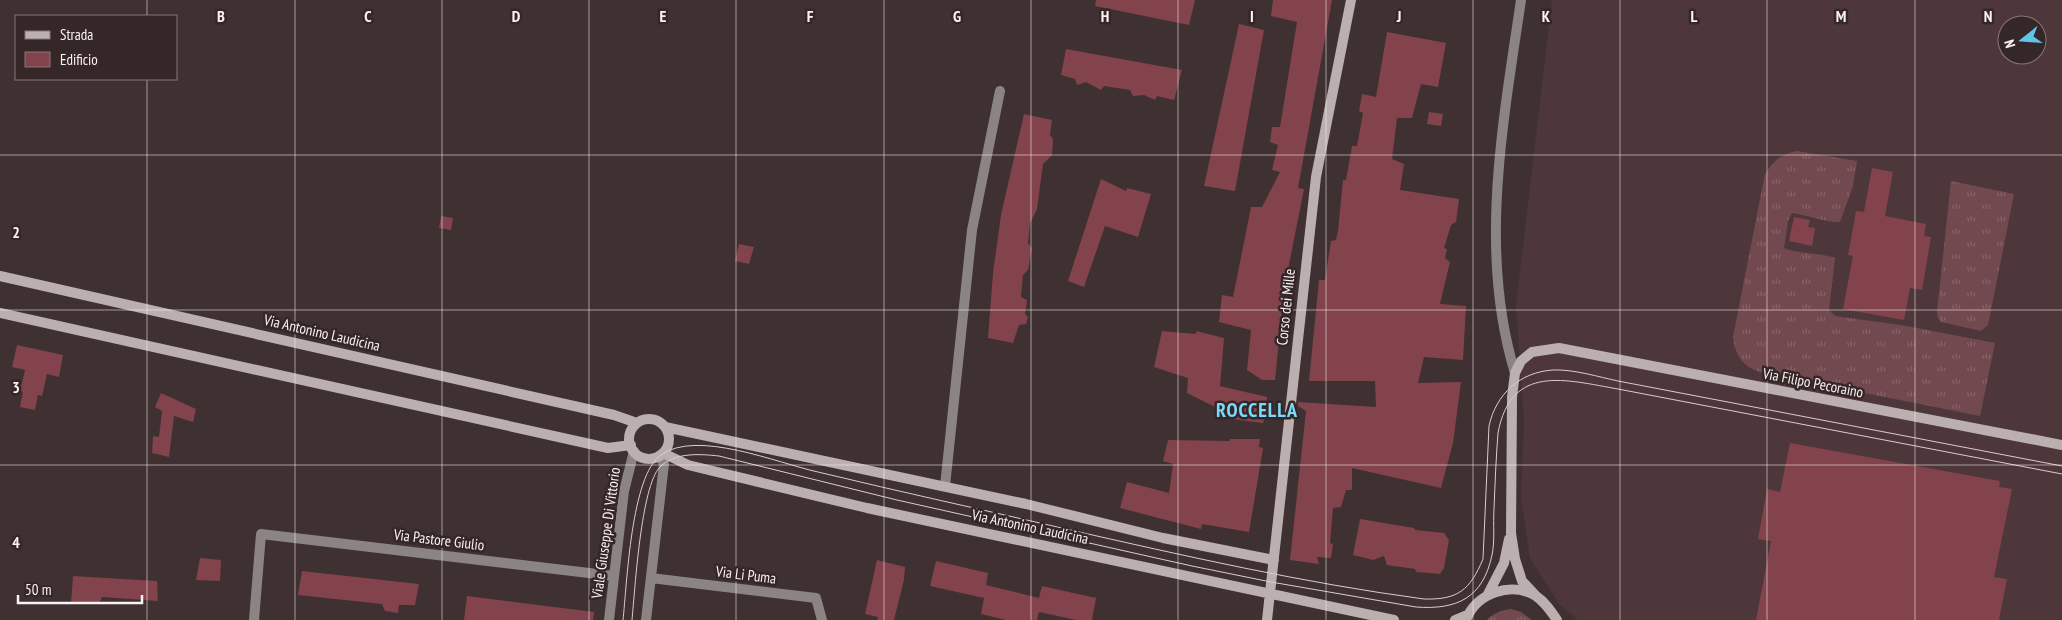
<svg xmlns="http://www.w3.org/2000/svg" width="2062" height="620" font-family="'PT Sans Narrow',sans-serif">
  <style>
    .built { fill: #4d373a; fill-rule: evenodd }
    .grass { fill: url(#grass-tufts) }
    .building { fill: #82434d }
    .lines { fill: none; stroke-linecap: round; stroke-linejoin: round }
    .street { stroke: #8b8384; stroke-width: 10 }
    .secondary { stroke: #bcafb0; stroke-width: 10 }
    .tram { stroke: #d9cecf; stroke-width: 1 }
    .grid { fill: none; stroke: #fcf2f3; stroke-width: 1; stroke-opacity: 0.55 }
    .labels { text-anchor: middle; stroke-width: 5; stroke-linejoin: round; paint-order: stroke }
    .street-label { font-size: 15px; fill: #fcf2f3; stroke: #352628 }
    .district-label { font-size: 20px; font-weight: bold; letter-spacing: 1px; fill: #7adaf9; stroke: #352628 }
    .grid-label { font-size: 16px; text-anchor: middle; font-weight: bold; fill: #fcf2f3; stroke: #352628; stroke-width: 5; stroke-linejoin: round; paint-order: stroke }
  </style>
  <defs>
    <pattern id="grass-tufts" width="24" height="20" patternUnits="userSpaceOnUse" patternTransform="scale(1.25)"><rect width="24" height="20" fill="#72494e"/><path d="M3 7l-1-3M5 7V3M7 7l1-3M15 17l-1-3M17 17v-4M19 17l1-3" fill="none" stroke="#876468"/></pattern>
  </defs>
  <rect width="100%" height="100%" fill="#3f3032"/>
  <path class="built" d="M1552,0H2062V620H1578L1559,604L1530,558L1521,498L1524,419L1516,306ZM2007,25H2037V55H2007Z"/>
  <path class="grass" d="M1797,151L1857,161L1853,186L1840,222C1823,222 1808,215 1792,213L1788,221L1784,248C1801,255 1818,252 1835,258L1829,310L1835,316L1901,325L1995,343L1980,416L1764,373C1744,369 1735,356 1733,337L1765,174C1774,160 1782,154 1797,151Z
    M1951,181L2014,194L1988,325L1981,331L1941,322L1938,318L1937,312Z
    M1511,609L1521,612L1532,620H1487C1494,613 1501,610 1511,609Z"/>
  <path class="building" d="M1096,0H1195L1189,25L1095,6Z
    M1273,0H1332L1298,188L1304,189L1284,290L1275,380H1262L1247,370L1251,330L1219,322L1222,295L1233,297L1251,207H1262L1280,172L1272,170L1278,145L1270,142L1272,127H1280L1297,22L1271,16Z
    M1239,24L1264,30L1235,191L1204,186Z
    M1387,32L1446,43L1438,87L1421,84L1412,118H1397L1392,159L1404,164L1400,190L1459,199L1456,222L1451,225L1444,248L1447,249L1445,258L1450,262L1440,304L1466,306L1463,360L1424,357L1418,383L1461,382L1453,443L1441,488L1352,468V490H1346L1341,507L1333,508L1330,543L1333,544L1331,558L1317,557L1319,564L1290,560L1306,411L1298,406V402L1376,407L1375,381H1309L1319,280H1325L1331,241L1336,240L1338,231L1343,180H1346L1352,146H1357L1363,113L1359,111L1362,94L1376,97Z
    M1066,49L1182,70L1174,100L1157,96L1155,100L1144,95L1133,96L1130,90L1104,86L1101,90L1086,82L1077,85L1075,79L1061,75Z
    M1429,112L1443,114L1441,126L1427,124Z
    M1024,114L1052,120L1050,135L1053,139L1052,155L1043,164L1037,209L1030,223L1028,243L1032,248L1028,270L1023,275L1021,297L1027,300L1025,314L1028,317L1026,324L1019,325L1013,343L988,338L993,273L1001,215Z
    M1872,168L1893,172L1885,216L1926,224L1924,236L1931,237L1922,290L1910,288L1904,320L1843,309L1853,256L1848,255L1856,211L1864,212Z
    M1101,179L1126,191L1127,188L1151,194L1138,237L1105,226L1084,287L1068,281Z
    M441,216L453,218L451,230L439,228Z
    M1794,217L1810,220L1808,227L1815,228L1812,246L1789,241Z
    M739,244L754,247L749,264L735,261Z
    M1162,331L1196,334V331L1224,338L1220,386L1267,397V411L1263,423L1231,419V415L1187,393L1188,378L1154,367Z
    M17,345L63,355L59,377L47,374L42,396L38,395L35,410L20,407L23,392L20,391L25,370L12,367Z
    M161,393L196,409L193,422L174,416L169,457L152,453L153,436L159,437L162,411L155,407Z
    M1230,439H1260L1259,447L1263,448L1249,532L1202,524L1201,529L1120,508L1127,482L1169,493L1173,464L1163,461L1168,440L1230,441Z
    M1790,443L2000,481L1999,487L2012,489L1994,577L2007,579L1999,620H1756L1771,541L1758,539L1767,489L1780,492Z
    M1360,519L1414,528L1415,530L1444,533L1449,540L1444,568L1440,574L1416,572L1415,569L1387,565L1384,556L1373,560L1353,555Z
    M200,558L221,560L220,581L196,580Z
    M877,560L905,567L904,580L894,620H877L878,617L865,614Z
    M936,561L988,573L986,585L1039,598L1042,586L1096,598L1092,620H1076L1039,612L1037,620H1006L981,614L984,598L930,586Z
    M302,571L419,584L415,605H399L398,613L385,611L382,604L298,595Z
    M73,576L157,581L158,601L102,597L99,604L71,603Z
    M467,596L594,612L593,620H464Z"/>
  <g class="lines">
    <path class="street" d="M1515,373C1478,252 1503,123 1521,0
      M945,486L972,230L1000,91
      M651,578L816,598L822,620
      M254,620L261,534L614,576
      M609,620L624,491L634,451
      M646,620L664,464L660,455"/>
    <path class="secondary" d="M0,276L614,415L637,423
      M0,313L608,448L631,445
      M629 439a20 20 0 1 1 40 0a20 20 0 1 1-40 0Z
      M665,427L1026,504L1163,538L1274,560
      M663,453L688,465L867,508L1394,620
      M1487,596L1504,563L1509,539
      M1536,596L1522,581L1515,559L1511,533L1512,397L1515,373L1521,361L1532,352L1559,348L2062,445
      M1267,620L1316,177L1351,0
      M1455,620L1467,615
      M1466,620C1476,593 1511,581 1536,596C1545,602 1551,611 1557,620"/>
    <path class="tram" d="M623,620C627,584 631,475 661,455C697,429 777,463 818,472C901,492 984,510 1066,529C1185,556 1304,583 1424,599C1458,600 1470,590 1483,559L1489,426C1496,394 1520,372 1553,370C1573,369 1599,377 1618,381L2062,466
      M632,620C635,589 641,486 660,467C675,452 700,454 719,456L897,500L1192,566L1271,582L1416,607C1457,610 1483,598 1492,555C1495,541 1493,524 1494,509C1495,484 1496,458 1498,433C1511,363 1566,380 1618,389L2062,474"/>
  </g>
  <path class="grid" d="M147,0V16M295,0V620M442,0V620M589,0V620M736,0V620M884,0V620M1031,0V620M1178,0V620M1326,0V620M1473,0V620M1620,0V620M1767,0V620M1915,0V620M147,79V620M0,155H2062M0,310H2062M0,465H2062"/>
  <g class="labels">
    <g class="street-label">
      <text transform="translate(1286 307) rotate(-84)" y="5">Corso dei Mille</text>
      <text transform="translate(322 333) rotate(13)" y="5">Via Antonino Laudicina</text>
      <text transform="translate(1813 383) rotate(11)" y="5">Via Filipo Pecoraino</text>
      <text transform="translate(1030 527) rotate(12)" y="5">Via Antonino Laudicina</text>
      <text transform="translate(606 533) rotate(-82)" y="5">Viale Giuseppe Di Vittorio</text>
      <text transform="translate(439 540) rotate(7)" y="5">Via Pastore Giulio</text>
      <text transform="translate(746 575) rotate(7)" y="5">Via Li Puma</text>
    </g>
    <g class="district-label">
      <text x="1257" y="417">ROCCELLA</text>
    </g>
  </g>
  <g class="grid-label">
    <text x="221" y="22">B</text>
    <text x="368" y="22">C</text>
    <text x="516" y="22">D</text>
    <text x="663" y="22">E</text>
    <text x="810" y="22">F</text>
    <text x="957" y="22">G</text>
    <text x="1105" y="22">H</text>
    <text x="1252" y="22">I</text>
    <text x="1399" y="22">J</text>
    <text x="1546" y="22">K</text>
    <text x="1694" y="22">L</text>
    <text x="1841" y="22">M</text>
    <text x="1988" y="22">N</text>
    <text x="16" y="238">2</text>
    <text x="16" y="393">3</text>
    <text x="16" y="548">4</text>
  </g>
  <rect x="15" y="15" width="162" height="65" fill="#352628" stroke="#857879"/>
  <rect x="25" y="31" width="25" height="8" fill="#bcafb0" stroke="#857879"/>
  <text x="60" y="40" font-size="15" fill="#fcf2f3">Strada</text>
  <rect x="25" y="52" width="25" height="15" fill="#82434d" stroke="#857879"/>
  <text x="60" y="65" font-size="15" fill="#fcf2f3">Edificio</text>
  <g transform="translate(2022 40) rotate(253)"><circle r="24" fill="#352628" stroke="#857879"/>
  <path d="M0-4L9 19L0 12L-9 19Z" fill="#5dc7e8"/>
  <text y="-8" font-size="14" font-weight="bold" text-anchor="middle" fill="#fcf2f3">N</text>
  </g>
  <path d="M18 595v8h124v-8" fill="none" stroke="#fcf2f3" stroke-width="2.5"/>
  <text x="25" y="595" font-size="15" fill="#fcf2f3" stroke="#352628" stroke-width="4" paint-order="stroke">50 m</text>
</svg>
